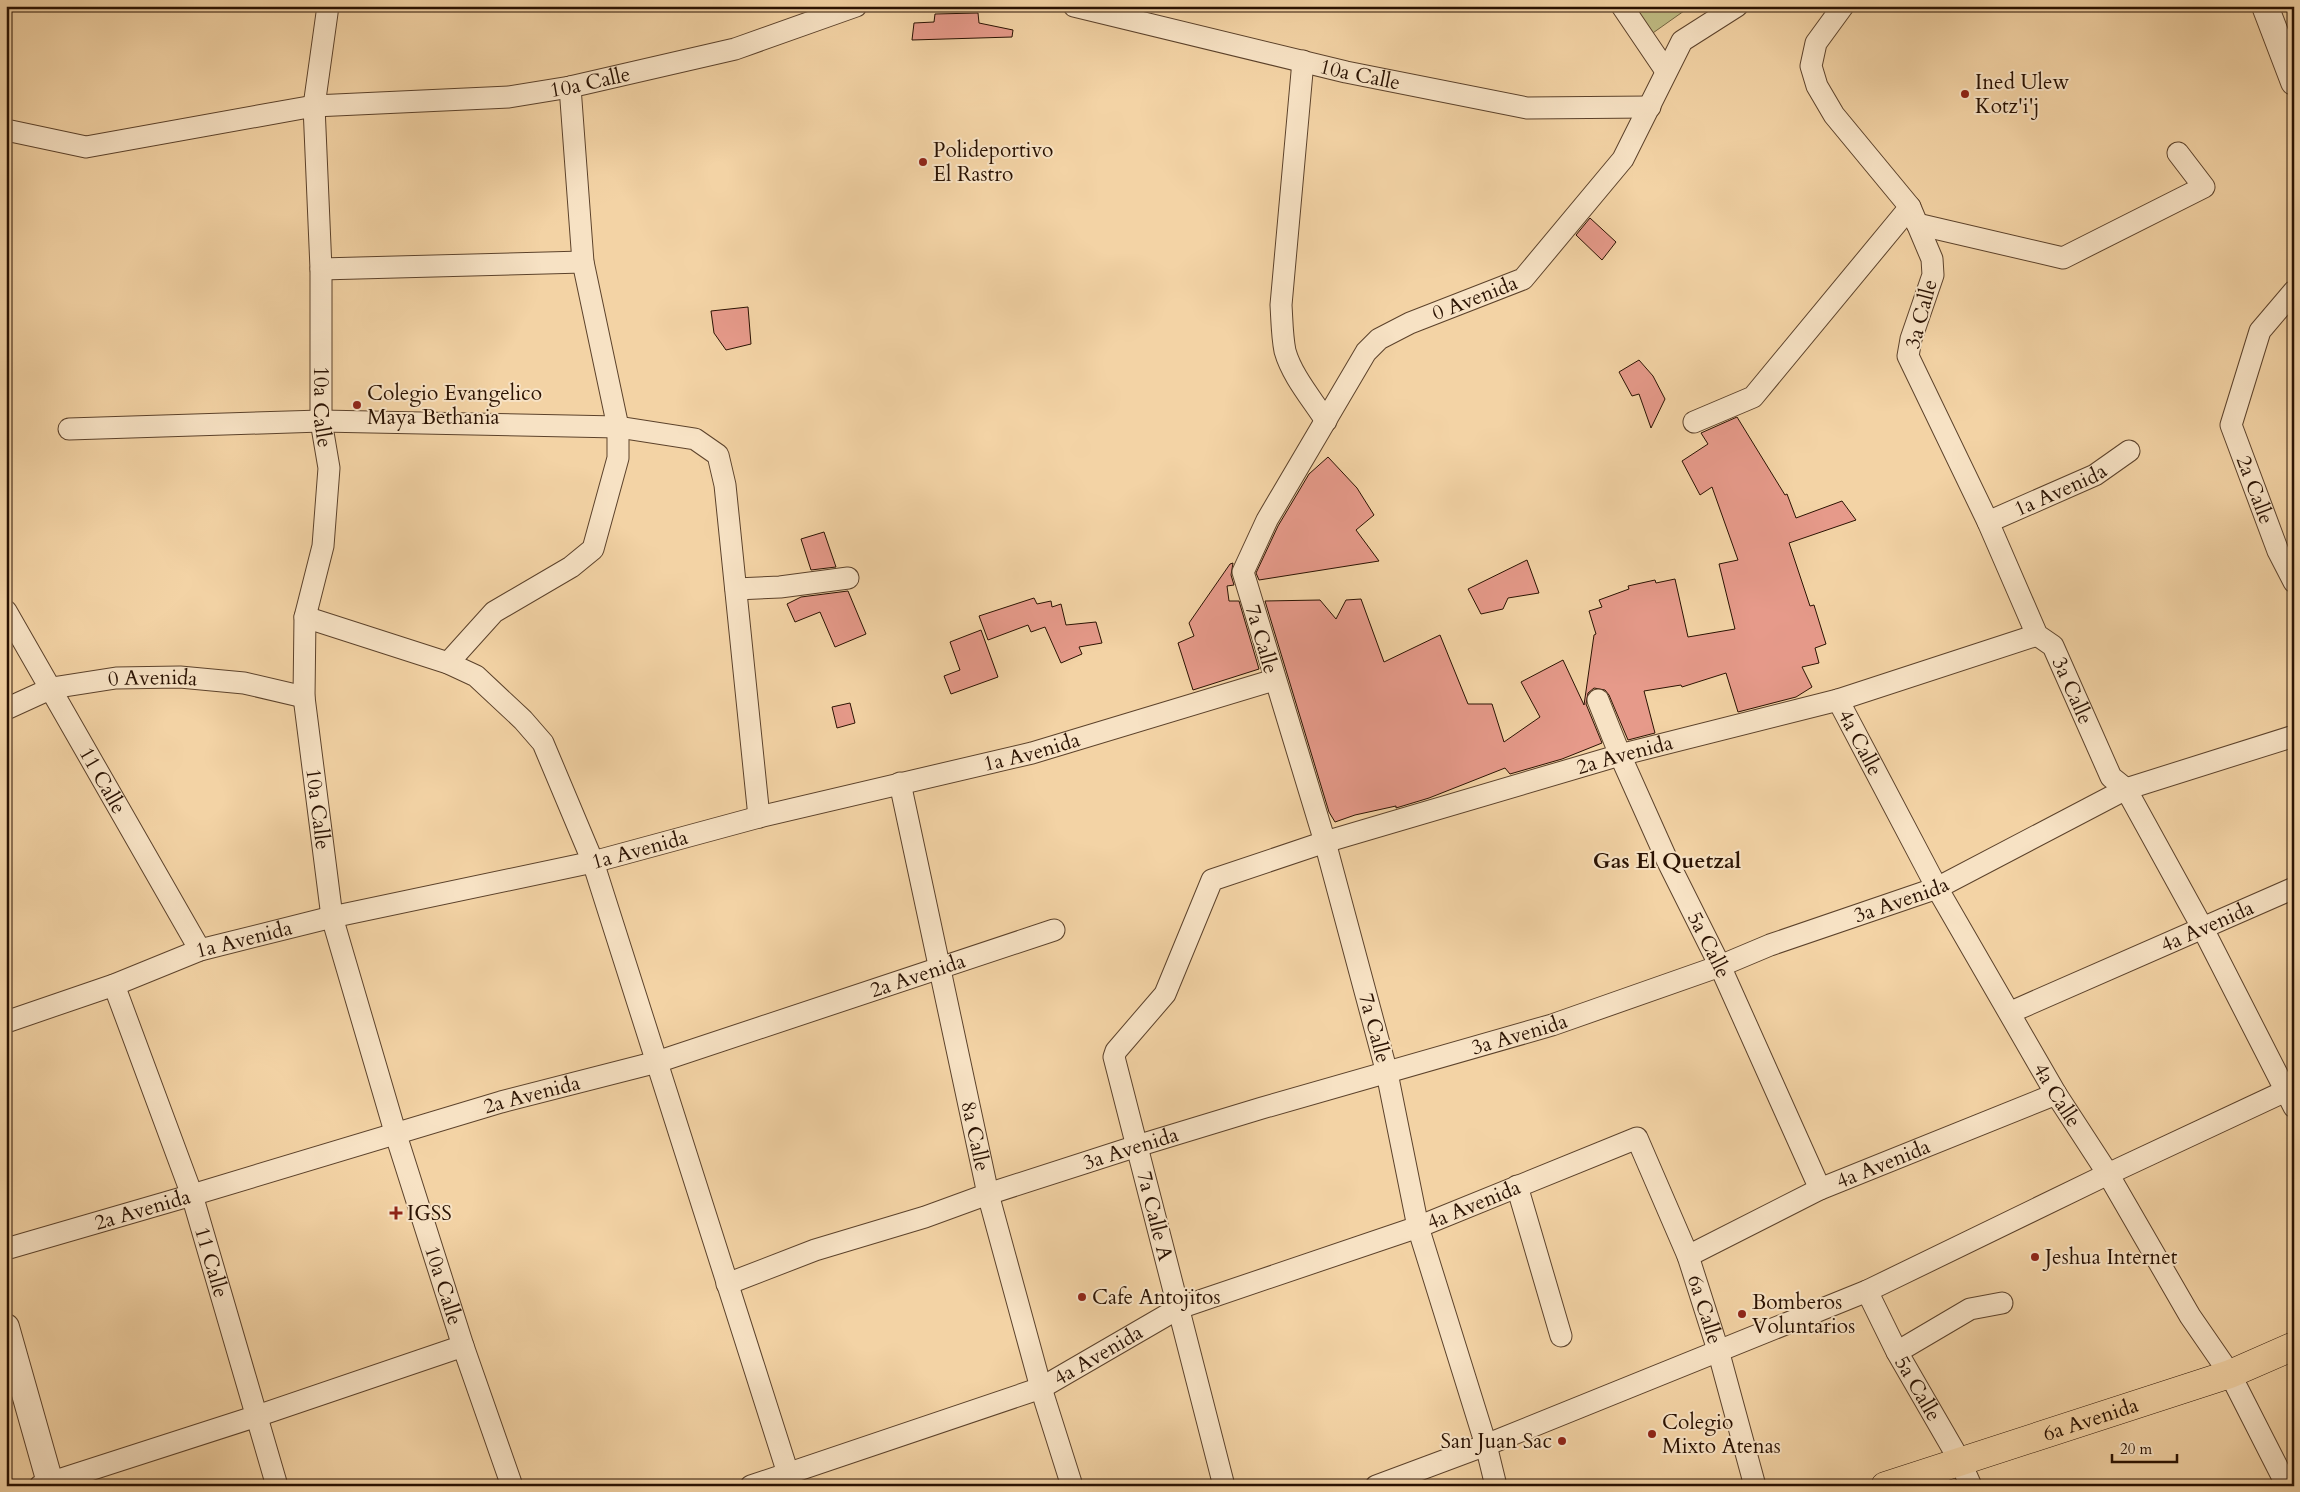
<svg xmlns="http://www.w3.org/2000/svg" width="2300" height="1492" font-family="Cardo,serif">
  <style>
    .green { fill: #bfbb83; stroke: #746642 }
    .building { fill: #e69a8a; stroke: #2a1202 }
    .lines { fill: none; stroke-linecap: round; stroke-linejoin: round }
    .minor-casing { stroke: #5c422b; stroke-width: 23 }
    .tertiary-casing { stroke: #5c422b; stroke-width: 28 }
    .primary-casing { stroke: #2a1202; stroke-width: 29 }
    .minor { stroke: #f7e2c4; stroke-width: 21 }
    .tertiary { stroke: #f7e2c4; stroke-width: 26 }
    .primary { stroke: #f3d3a5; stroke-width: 28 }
    .poi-dot { fill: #8f2418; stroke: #f7e2c4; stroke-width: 2 }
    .labels { text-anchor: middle; stroke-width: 4; stroke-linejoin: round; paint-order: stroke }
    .street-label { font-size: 21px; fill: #2a1202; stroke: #f7e2c4 }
    .poi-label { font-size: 21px; fill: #2a1202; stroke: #f7e2c4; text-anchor: start }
    .neighbourhood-label { font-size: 22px; font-weight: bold; fill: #2a1202; stroke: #f7e2c4 }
  </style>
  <rect width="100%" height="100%" fill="#f3d3a5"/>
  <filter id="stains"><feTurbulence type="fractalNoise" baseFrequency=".004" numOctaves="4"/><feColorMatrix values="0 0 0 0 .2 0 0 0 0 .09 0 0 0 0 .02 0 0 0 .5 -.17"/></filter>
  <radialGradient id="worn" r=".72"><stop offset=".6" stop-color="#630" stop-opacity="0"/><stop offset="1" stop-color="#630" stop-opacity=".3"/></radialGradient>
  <path class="green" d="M1630,6H1691L1650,35Z"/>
  <path class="building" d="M978,13L979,23L1013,30L1012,37L912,40L914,23L934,22L935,14Z
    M1590,218L1616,242L1602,260L1576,235Z
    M748,307L751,344L726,350L714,333L711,311Z
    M1639,360L1653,376L1665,399L1651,428L1639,394L1632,396L1619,372Z
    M1737,417L1785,495L1787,494L1796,518L1842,501L1856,520L1789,543L1810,606L1814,605L1826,644L1815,648L1819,663L1802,667L1812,687L1796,697L1738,712L1726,673L1682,687L1681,685L1644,691L1655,733L1628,740L1609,695L1605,690L1594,688L1588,693L1586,704L1602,743L1562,759L1510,774L1505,768L1429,798L1396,808V806L1355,815L1335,822L1329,812L1265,601L1320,600L1336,619L1346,600L1361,599L1384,662L1440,635L1468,704H1492L1504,742L1540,717L1521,682L1563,660L1584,705L1594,635L1596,634L1589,611L1602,607L1599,600L1629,589L1628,586L1655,580L1656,583L1675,579L1688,637L1735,629L1719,564L1738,560L1712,487L1700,495L1682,461L1708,444L1701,433Z
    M1328,457L1357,488L1374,515L1356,530L1379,561L1259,580L1256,573L1278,526L1309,474Z
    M824,532L836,567L811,570L801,539Z
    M1527,560L1539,593L1508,598L1503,609L1481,614L1468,589Z
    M1233,563L1231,575L1234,585L1227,586L1229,601H1239L1259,669L1193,690L1178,643L1194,636L1189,623L1230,564Z
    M848,591L866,634L835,647L820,612L795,622L787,604L801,597Z
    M1034,598L1037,604L1051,601L1052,607L1061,604L1066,625L1096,622L1102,643L1079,647L1082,654L1061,663L1045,627L1031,632L1028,625L988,640L979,616Z
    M981,630L998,677L951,694L944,676L960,670L950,642Z
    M850,703L855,723L837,728L832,707Z"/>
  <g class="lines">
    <g class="minor-casing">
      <g id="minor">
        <path id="s1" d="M328,6L314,106L321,269V421L329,468L323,546L305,617L304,697L332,917L396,1135L463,1346L512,1486"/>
        <path id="s2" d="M1074,6L1346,72L1527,108L1650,107"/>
        <path d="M1622,6L1666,71"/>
        <path id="s3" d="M1843,6L1816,43L1811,66L1817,86L1834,115L1910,207L1932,259L1933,275L1911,339L1908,356L1988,522L2037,635L2053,646L2111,777L2126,789L2202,927L2294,1107"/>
        <path d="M1303,61L1281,305C1282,320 1282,336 1285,351C1292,376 1312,399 1326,421"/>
        <path id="s4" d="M6,130L86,147L314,106L509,97L570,87L735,49L856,6"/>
        <path d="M1917,224L2063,258L2204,187L2178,153"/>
        <path d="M321,269L583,262"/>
        <path id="s5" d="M2294,291L2260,331L2231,425L2278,551L2294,582"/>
        <path d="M1694,422L1753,397L1910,207"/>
        <path d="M69,429L321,421L618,427L695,439L718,455L725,485L759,817"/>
        <path id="s6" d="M1988,522L2095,475L2129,451"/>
        <path d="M736,589L780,587L848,578"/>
        <path id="s7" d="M6,611L200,950"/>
        <path d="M305,617L448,663L476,676L523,720L543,743L593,862L792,1486"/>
        <path d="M448,663L494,612L571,567L593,549L618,458V427L583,262L570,87"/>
        <path id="s8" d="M1598,700L1620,755L1667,860L1720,966L1820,1189"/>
        <path id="s9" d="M1838,700L1937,888L2056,1094L2108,1174L2190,1316L2230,1374L2287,1486"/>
        <path id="s10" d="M6,709L52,688L116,678L180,677L244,683L304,697"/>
        <path id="s11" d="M900,783L988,1194L1041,1388L1072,1486"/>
        <path id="s12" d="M114,985L192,1195L277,1486"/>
        <path id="s13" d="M2011,1012L2294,888"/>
        <path id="s14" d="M6,1022L114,985L200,950L332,917L593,862L759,817L1032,753L1274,680"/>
        <path d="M1517,1186L1561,1336"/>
        <path id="s15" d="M6,1249L192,1195L501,1102L657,1062L1054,930"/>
        <path id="s16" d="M1688,1256L1820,1189L2056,1094"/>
        <path id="s17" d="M727,1284L815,1250L925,1217L988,1194L1137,1146L1262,1108L1552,1025L1720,966L1770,945L1937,888L2126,789L2294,736"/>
        <path id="s18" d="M1867,1291L1897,1352L1960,1461L1971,1486"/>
        <path d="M1897,1352L1970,1309L2002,1303"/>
        <path d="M40,1486L257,1416L463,1346"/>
        <path id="s19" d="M751,1486L1041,1388L1179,1308L1418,1227L1637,1138L1688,1256L1718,1350L1755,1486"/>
        <path id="s20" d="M1224,1486L1114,1057L1116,1051L1165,994L1212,880L1325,842L1620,755L1838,700L2037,635"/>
        <path d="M1376,1486L1486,1445L1867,1291L2108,1174L2294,1087"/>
        <path id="s21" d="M1496,1486L1486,1445L1418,1227L1387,1073L1325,842L1243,572L1267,520L1366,352L1379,339L1410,323L1523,279L1623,159L1682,41L1737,6"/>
      </g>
    </g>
    <g class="tertiary-casing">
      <path id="tertiary" d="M2265,6L2294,82
        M6,1327L51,1486"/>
    </g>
    <g class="primary-casing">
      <g id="primary">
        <path id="s22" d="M1885,1486L2230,1374L2294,1346"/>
      </g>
    </g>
    <use href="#minor" class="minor"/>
    <use href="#tertiary" class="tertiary"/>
    <use href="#primary" class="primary"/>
  </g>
  <g class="poi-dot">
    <circle cx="1965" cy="94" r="5"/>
    <circle cx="923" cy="162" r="5"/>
    <circle cx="357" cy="405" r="5"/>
    <path d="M393.5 1205.5h5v5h5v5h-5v5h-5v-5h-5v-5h5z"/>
    <circle cx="2035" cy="1257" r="5"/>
    <circle cx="1082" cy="1297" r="5"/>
    <circle cx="1742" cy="1314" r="5"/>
    <circle cx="1652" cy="1434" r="5"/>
    <circle cx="1562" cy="1441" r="5"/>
  </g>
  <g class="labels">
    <g class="street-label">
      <text dy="7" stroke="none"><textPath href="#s2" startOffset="294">10a Calle</textPath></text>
      <text dy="7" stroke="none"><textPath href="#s4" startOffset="591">10a Calle</textPath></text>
      <text dy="7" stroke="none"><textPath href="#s21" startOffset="1324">0 Avenida</textPath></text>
      <text transform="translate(1921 314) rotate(-75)" y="7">3a Calle</text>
      <text dy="7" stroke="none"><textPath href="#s1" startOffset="402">10a Calle</textPath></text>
      <text dy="7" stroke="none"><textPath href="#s6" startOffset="79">1a Avenida</textPath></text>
      <text dy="7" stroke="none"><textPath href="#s5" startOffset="220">2a Calle</textPath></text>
      <text transform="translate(1262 639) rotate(74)" y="7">7a Calle</text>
      <text dy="7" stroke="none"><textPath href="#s10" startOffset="152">0 Avenida</textPath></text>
      <text dy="7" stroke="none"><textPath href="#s3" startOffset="776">3a Calle</textPath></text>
      <text dy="7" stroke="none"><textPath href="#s9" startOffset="48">4a Calle</textPath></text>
      <text dy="7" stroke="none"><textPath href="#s14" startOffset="1062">1a Avenida</textPath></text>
      <text dy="7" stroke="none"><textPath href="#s20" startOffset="1079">2a Avenida</textPath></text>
      <text dy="7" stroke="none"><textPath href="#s7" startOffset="195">11 Calle</textPath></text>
      <text dy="7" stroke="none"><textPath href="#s1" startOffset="808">10a Calle</textPath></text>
      <text dy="7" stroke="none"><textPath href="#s14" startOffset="658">1a Avenida</textPath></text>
      <text dy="7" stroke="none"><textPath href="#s17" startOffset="1236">3a Avenida</textPath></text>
      <text dy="7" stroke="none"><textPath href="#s13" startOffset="214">4a Avenida</textPath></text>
      <text dy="7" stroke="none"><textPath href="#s14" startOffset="252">1a Avenida</textPath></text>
      <text dy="7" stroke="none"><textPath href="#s8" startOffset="269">5a Calle</textPath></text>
      <text dy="7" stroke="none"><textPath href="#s15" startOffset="952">2a Avenida</textPath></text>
      <text transform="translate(1375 1028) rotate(75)" y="7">7a Calle</text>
      <text dy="7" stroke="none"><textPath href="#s17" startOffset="831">3a Avenida</textPath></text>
      <text dy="7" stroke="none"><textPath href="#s15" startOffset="548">2a Avenida</textPath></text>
      <text dy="7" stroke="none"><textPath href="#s9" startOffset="452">4a Calle</textPath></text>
      <text dy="7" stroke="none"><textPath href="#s11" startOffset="361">8a Calle</textPath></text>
      <text dy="7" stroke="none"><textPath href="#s17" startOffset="426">3a Avenida</textPath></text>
      <text dy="7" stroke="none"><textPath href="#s16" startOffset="216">4a Avenida</textPath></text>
      <text dy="7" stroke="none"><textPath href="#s19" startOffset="778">4a Avenida</textPath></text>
      <text dy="7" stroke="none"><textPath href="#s15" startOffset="142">2a Avenida</textPath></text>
      <text transform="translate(1155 1216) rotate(76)" y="7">7a Calle A</text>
      <text dy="7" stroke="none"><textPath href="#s12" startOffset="294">11 Calle</textPath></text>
      <text dy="7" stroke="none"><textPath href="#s1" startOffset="1302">10a Calle</textPath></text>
      <text dy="7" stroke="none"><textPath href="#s19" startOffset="1139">6a Calle</textPath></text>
      <text dy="7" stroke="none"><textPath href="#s19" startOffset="372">4a Avenida</textPath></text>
      <text dy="7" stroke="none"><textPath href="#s18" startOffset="110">5a Calle</textPath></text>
      <text dy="7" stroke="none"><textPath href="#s22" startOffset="216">6a Avenida</textPath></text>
    </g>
    <g class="poi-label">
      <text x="1975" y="89">Ined Ulew<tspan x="1975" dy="24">Kotz'i'j</tspan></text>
      <text x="933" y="157">Polideportivo<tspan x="933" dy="24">El Rastro</tspan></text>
      <text x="367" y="400">Colegio Evangelico<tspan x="367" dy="24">Maya Bethania</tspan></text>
      <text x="407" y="1220">IGSS</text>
      <text x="2045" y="1264">Jeshua Internet</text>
      <text x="1092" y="1304">Cafe Antojitos</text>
      <text x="1752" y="1309">Bomberos<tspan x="1752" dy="24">Voluntarios</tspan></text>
      <text x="1662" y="1429">Colegio<tspan x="1662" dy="24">Mixto Atenas</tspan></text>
      <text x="1552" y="1448" text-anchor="end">San Juan Sac</text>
    </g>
    <g class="neighbourhood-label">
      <text x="1667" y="868">Gas El Quetzal</text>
    </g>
  </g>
  <rect width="2300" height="1492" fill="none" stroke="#f3d3a5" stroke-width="25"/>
  <rect x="8" y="8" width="2285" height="1477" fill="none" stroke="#2a1202" stroke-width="2.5"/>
  <rect x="12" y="12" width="2275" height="1467" fill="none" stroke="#2a1202"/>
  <path d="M2112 1454v8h65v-8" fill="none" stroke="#2a1202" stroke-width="2.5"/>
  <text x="2120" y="1454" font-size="15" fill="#2a1202" stroke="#f7e2c4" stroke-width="4" paint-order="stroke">20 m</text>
  <rect width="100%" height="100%" filter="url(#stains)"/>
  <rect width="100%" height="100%" fill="url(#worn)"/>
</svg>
